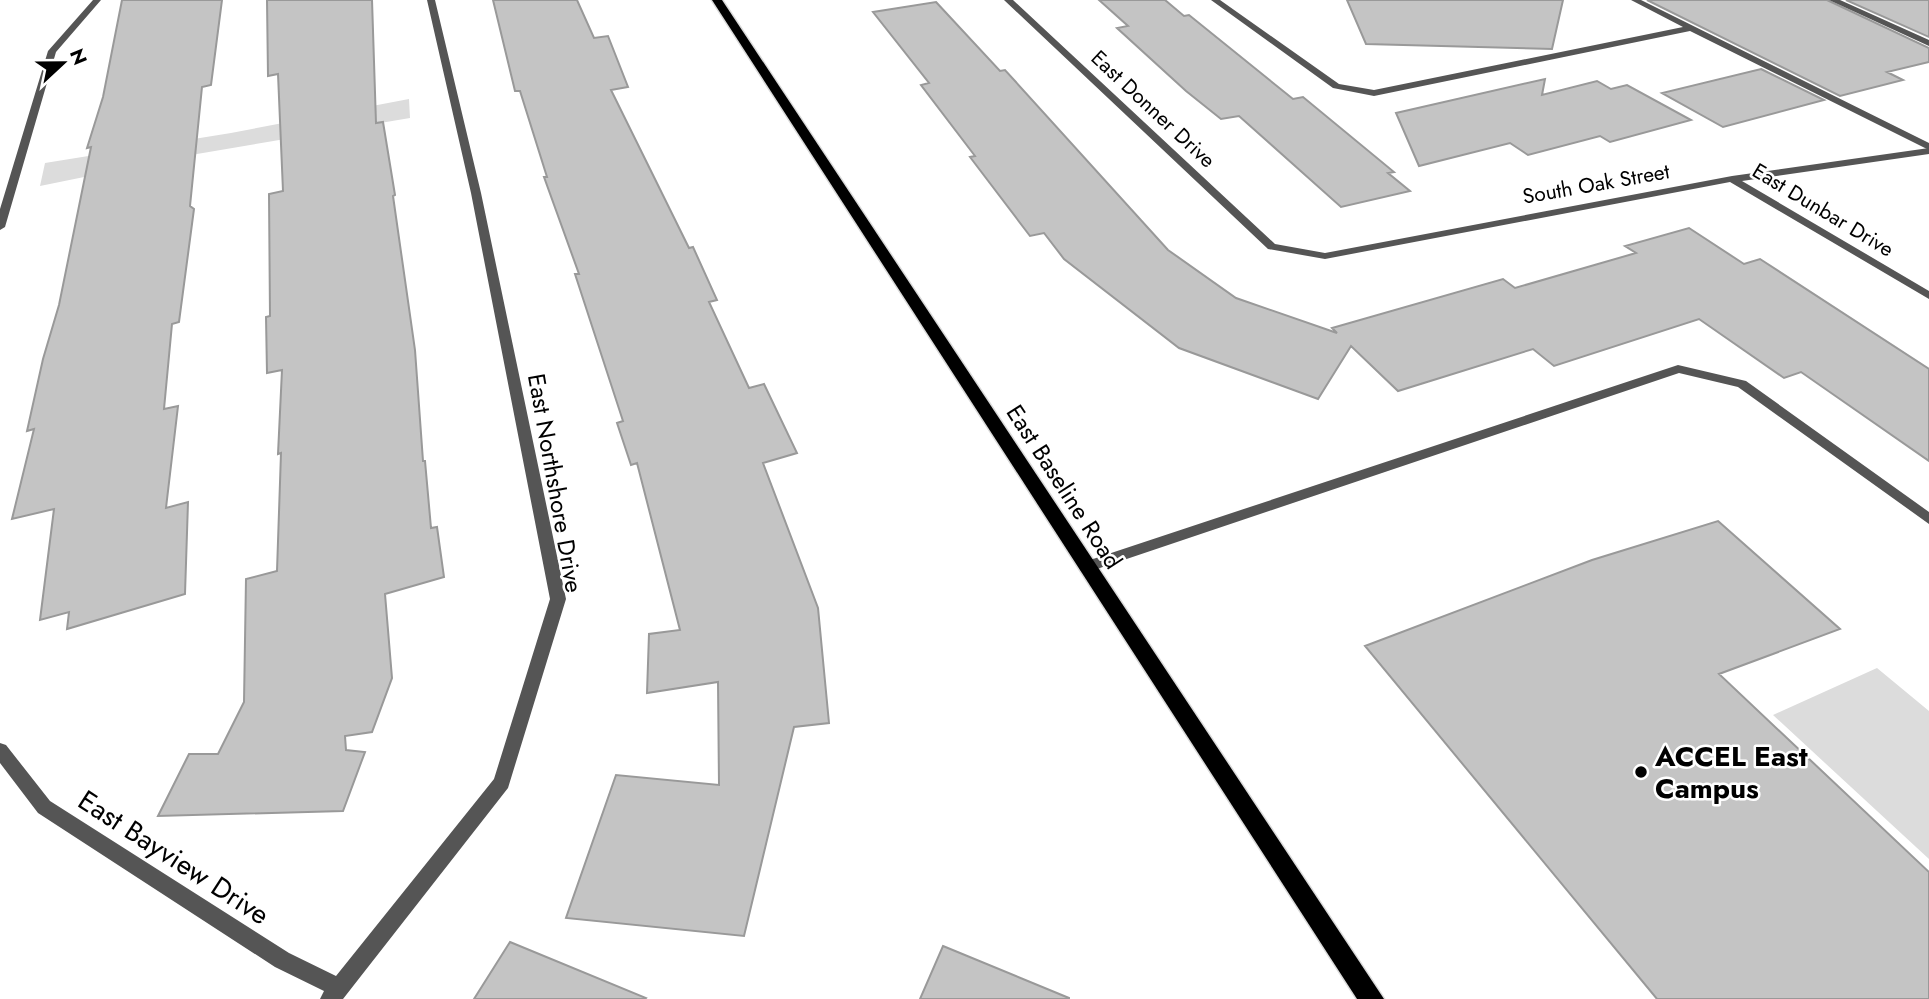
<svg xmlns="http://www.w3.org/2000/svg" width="1929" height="999" font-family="Jost,sans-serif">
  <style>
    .green { fill: #dcdcdc }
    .building { fill: #c4c4c4; stroke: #999; stroke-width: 2 }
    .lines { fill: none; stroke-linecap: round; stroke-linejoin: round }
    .primary-casing { stroke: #dbdbdb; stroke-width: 3 }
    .lane { fill: #555; fill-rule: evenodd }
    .street { fill: #555; fill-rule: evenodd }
    .primary { fill: #000; fill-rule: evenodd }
    .poi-dot { fill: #000; stroke: #fff; stroke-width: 2.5 }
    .labels { text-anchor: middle; stroke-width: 5; stroke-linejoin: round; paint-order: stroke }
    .far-street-label { font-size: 21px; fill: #000; stroke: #fff }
    .street-label { font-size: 24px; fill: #000; stroke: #fff }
    .near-poi-label { font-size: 28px; font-weight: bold; fill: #000; stroke: #fff; text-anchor: start }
    .near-street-label { font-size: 28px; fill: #000; stroke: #fff }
  </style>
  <rect width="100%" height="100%" fill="#fff"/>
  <path class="green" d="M409,99L410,118L197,154L40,186L45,163L231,133Z
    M1877,668L1929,711V859L1773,715Z"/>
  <path class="building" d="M122,0H222L211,85L202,87L190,206L194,209L179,322L172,324L164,409L178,406L166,508L188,502L185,594L67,629L69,612L40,620L54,509L12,519L34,429L27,431L43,359L59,305L91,147L87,148L103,97Z
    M267,0H372L376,123L383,122L395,195L393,196L415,350L423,461H425L431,528L437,527L444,577L385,594L392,678L372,732L345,736L346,750L365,752L343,811L158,816L189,754H218L244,702L246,579L277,571L281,453L278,454L282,370L267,373L266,317L270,316L269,194L283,191L278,74L268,76Z
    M493,0H577L594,38L608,36L628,87L611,90L689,248L693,247L717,300L709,302L749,388L764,384L797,453L763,463L818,608L829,723L794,727L744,936L566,918L616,775L719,785L718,682L647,693L649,634L680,630L637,463L631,465L617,423L623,421L575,274H579L544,177H547L520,91H515Z
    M1099,0H1165L1184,16L1189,15L1293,99L1303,97L1394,172L1388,173L1410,191L1341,207L1239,116L1221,119L1186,91L1117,28L1128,26Z
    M1347,0H1563L1552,49L1366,44Z
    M1647,0H1827L1929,48V62L1887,72L1903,80L1840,96Z
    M1846,0H1929V37Z
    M936,2L1000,71L1005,70L1168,250L1236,298L1337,333L1332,328L1503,279L1515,288L1636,253L1625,246L1689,228L1744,264L1760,259L1929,369V461L1801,372L1784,378L1699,319L1554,366L1533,349L1398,391L1351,346L1318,399L1179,348L1064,259L1044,233L1030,236L970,157L975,156L921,85L929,83L873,12Z
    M1761,69L1824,100L1723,127L1662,93Z
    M1545,79L1542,95L1597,81L1611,89L1627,85L1691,120L1610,142L1600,136L1528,155L1510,143L1419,166L1396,113Z
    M1718,521L1840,629L1719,674L1929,872V999H1657L1365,646L1592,560Z
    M510,942L646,998L645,999H474Z
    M943,946L1069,998V999H920Z"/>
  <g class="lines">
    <g class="primary-casing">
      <path id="primary" d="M712,0H722L1384,999H1357Z"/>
    </g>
    <path class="lane" d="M1211,0H1220L1339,84L1374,90L1683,27L1631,0H1641L1929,143V150L1690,31L1374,96L1333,88Z
      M1678,365L1746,381L1929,512V524L1738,387L1679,373L1091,571H1081L1079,567L1081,563Z"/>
    <path class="street" d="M93,0H101L56,52L5,227L0,230V209L48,51Z
      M427,0H435L481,193L566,599L508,788L343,999H320L324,991L275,967L38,813L0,763V743L6,745L50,801L289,953L336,976L494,779L550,599L471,193Z
      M1004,0H1013L1275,244L1325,253L1732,176L1929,148V154L1742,181L1929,291V299L1730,182L1325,259L1268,249Z
      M1829,0H1840L1929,40V46Z"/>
    <use href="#primary" class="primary"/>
  </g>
  <circle class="poi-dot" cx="1641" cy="772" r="7"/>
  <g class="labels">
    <g class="far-street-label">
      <text transform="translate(1153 109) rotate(43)" y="7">East Donner Drive</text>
      <text transform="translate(1596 184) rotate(-10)" y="7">South Oak Street</text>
      <text transform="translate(1823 210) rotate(31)" y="7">East Dunbar Drive</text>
    </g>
    <g class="street-label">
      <text transform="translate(555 483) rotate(80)" y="8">East Northshore Drive</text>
      <text transform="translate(1064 487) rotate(57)" y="8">East Baseline Road</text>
    </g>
    <g class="near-poi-label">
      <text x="1655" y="766">ACCEL East<tspan x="1655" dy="32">Campus</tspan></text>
    </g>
    <g class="near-street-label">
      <text transform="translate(174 857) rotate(33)" y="10">East Bayview Drive</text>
    </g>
  </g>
  <g transform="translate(63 63) rotate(68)" stroke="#ffffff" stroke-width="5" paint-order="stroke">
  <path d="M0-5L12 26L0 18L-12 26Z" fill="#000000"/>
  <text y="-10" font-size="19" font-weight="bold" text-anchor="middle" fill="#000000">N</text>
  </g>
</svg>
